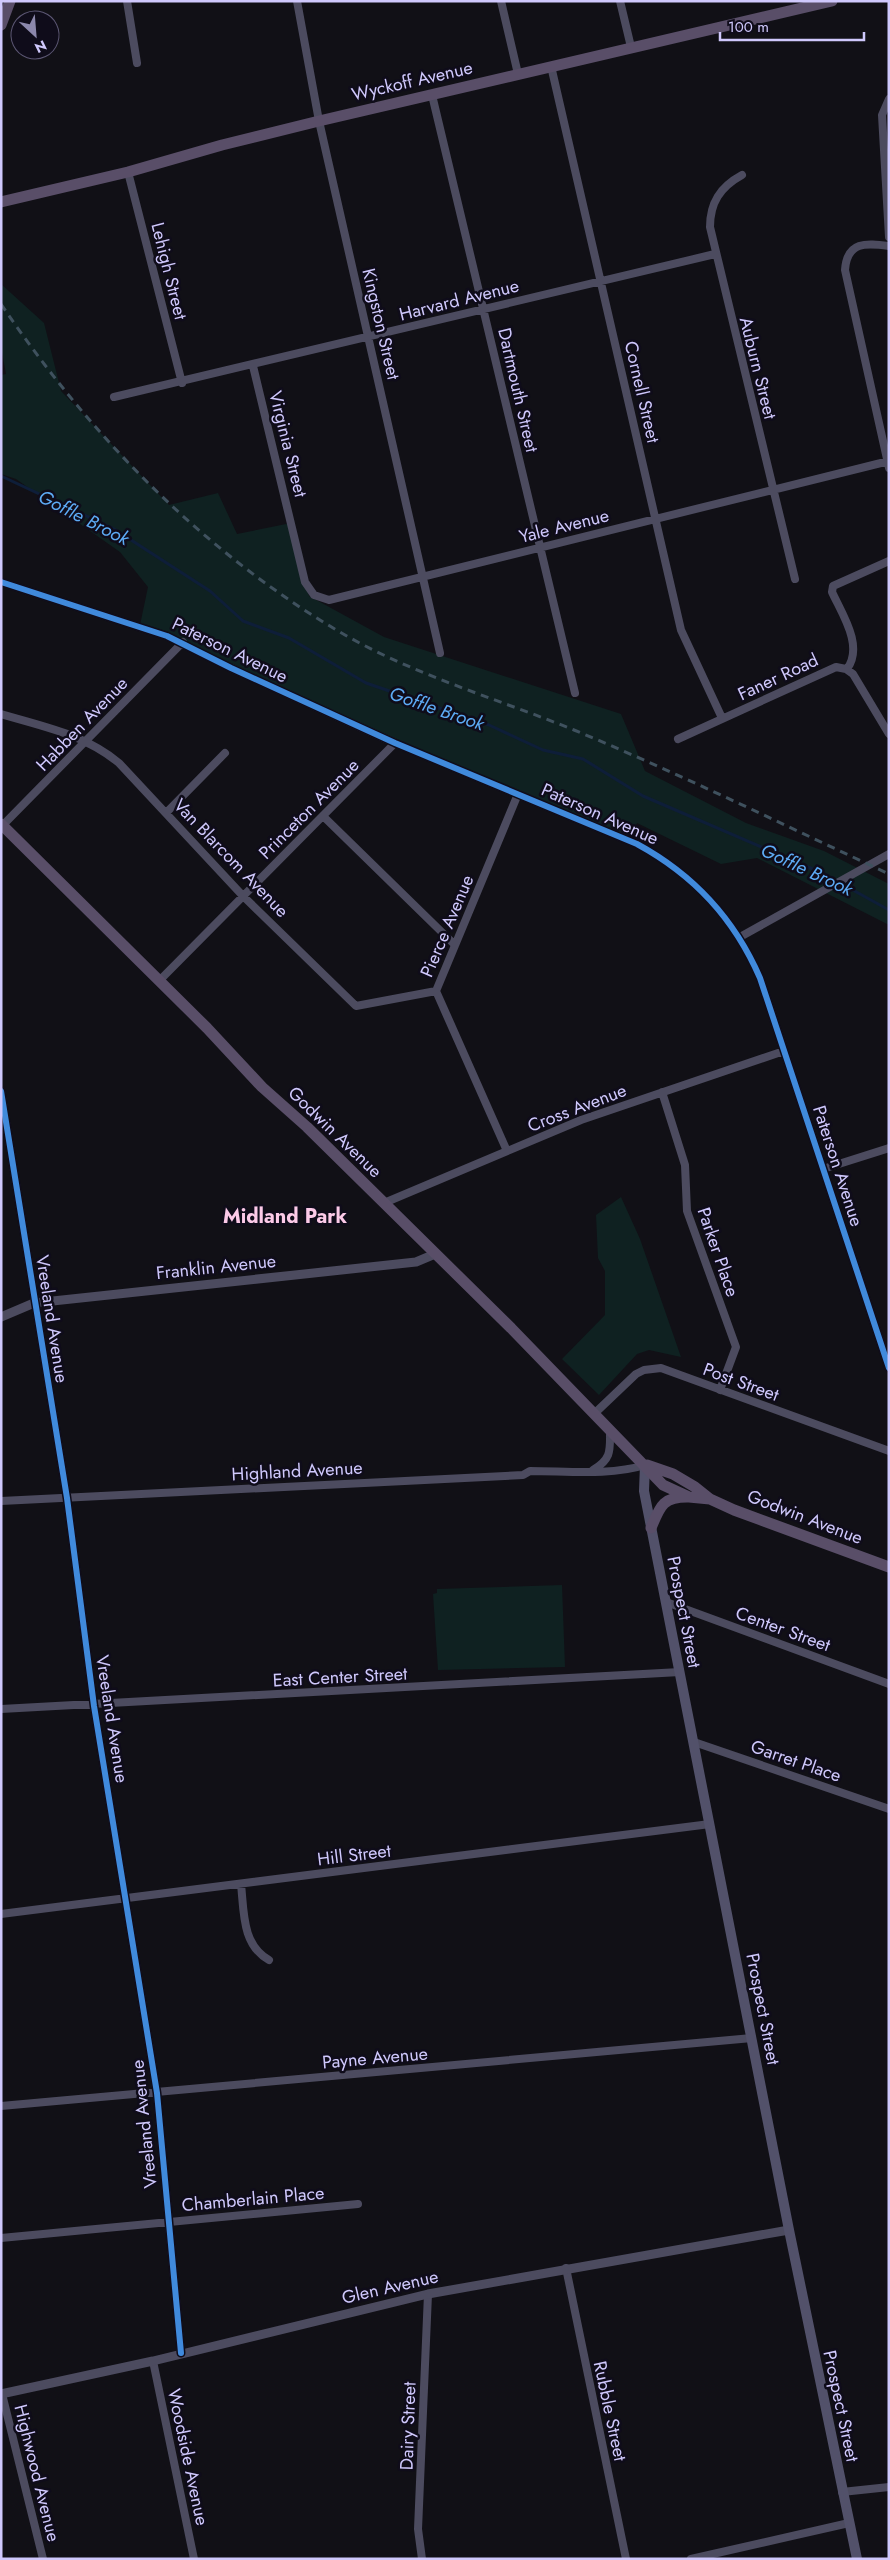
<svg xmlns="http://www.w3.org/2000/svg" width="890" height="2560" font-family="Jost,sans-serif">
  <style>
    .green { fill: #0f2121 }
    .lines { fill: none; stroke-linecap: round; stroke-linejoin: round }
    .stream { stroke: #0e1e39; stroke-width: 3 }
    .minor { stroke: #4c4b5f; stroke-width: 8 }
    .tertiary { stroke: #4c4b5f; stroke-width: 9 }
    .secondary { stroke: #52516a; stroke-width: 10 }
    .primary { stroke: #594e68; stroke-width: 11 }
    .rail { stroke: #3f515e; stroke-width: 3; stroke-dasharray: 8 6; stroke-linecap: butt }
    .cycleway-casing { stroke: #0f0c1a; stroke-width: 9 }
    .cycleway { stroke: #408adc; stroke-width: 6 }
    .labels { text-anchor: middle; stroke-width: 5; stroke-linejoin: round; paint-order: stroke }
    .street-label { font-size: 18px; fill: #cfc8fc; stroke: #0f0c1a }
    .water-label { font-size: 19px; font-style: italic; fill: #5dabf5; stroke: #0f0c1a }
    .quarter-label { font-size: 20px; font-weight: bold; fill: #fccae8; stroke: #0f0c1a }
  </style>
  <rect width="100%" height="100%" fill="#111016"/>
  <path class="green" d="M1,284L44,323L61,391L169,505L218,493L237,534L291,523L309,596L384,637L621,714L645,771L746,823L824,851L889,884V925L757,858L721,864L637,823L628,842L140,625L148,587L120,552L16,479L1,474V375L6,374L1,347Z
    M621,1197L640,1239L681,1357L649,1350L637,1354L599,1395L562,1359L605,1315V1271L598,1258L596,1215Z
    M562,1585L565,1667L438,1670L433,1594L437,1593V1589Z"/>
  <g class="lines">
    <path class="stream" d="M1,476L114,529L210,591L243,621L289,638L366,683L489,725L543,750L583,759L643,796L822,873L889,910"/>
    <path class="minor" d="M127,1L137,63
      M297,1L319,121L440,653
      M501,1L518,74
      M620,1L631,47
      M551,66L681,630L722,718
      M432,95L575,693
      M889,99L882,115L889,237
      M128,172L182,383
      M742,175C720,187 710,203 710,227L795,579
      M889,246C866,243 847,241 845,270L889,468
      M253,366L305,582L314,595L329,600L889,461
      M114,397L715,254
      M1,582L167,636L231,668L395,743L637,844C694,875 734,918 760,978L889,1368
      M847,669C864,646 842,614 832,592L833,586L889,561
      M1,714C44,727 84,734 119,763L243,896L356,1006L436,991
      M678,739L836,667L846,669L853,674L889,734
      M166,813L225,753
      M323,816L455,945
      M3,825L183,642
      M740,937L889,854
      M159,981L395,743
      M1,1091L67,1498L94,1706L157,2093L181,2353
      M662,1092L685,1165L687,1211L736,1347L720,1390
      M507,1151L436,991L518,794
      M823,1169L889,1148
      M384,1203L581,1120L784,1051
      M595,1413L636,1374L644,1370L661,1368L889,1451
      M593,1470C612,1459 610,1450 610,1430
      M1,1501L523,1475L530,1471C567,1471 610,1476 645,1465
      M666,1602L889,1684
      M1,1709L680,1672
      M694,1742L889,1809
      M241,1884C244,1912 242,1945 269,1960
      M1,1914L710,1824
      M1,2106L752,2038
      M1,2238L358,2204
      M566,2268L626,2559
      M153,2361L194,2559
      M2,2394L43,2559
      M842,2492L889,2487
      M422,2559L418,2529L428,2294
      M691,2559L849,2523"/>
    <path class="tertiary" d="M1,1317L34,1303L416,1262L435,1254
      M1,2394L153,2361L428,2294L789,2230"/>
    <path class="secondary" d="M645,1465L644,1491L789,2230L857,2559"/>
    <path class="primary" d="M1,25L10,1
      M1,202L128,172L222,145L319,121L832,1
      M1,824L207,1028L262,1087L307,1127L511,1328L663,1485L689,1497L710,1499
      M647,1465L673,1474L695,1487L710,1499L734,1510L889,1567
      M651,1528C660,1507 662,1497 687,1497"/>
    <path class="rail" d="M1,304C91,437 205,554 345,635C417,676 498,699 574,730C680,774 784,825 889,874"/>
    <g class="cycleway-casing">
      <path id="cycleway" d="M1,582L167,636L231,668L395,743L637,844C694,875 734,918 760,978L889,1368
        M1,1091L67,1498L94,1706L157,2093L181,2353"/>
    </g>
    <use href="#cycleway" class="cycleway"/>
  </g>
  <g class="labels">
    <g class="street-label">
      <text transform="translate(412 81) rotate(-13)" y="6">Wyckoff Avenue</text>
      <text transform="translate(169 271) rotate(76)" y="6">Lehigh Street</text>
      <text transform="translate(459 300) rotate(-14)" y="6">Harvard Avenue</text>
      <text transform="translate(381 324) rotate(77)" y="6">Kingston Street</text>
      <text transform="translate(758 368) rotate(76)" y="6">Auburn Street</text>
      <text transform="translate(518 390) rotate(77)" y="6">Dartmouth Street</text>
      <text transform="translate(642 392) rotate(77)" y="6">Cornell Street</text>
      <text transform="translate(288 444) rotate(76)" y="6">Virginia Street</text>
      <text transform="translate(564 526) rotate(-14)" y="6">Yale Avenue</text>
      <text transform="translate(230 650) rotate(26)" y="6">Paterson Avenue</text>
      <text transform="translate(778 677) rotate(-25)" y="6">Faner Road</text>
      <text transform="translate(82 724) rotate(-46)" y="6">Habben Avenue</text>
      <text transform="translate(309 809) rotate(-45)" y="6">Princeton Avenue</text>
      <text transform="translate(600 814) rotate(24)" y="6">Paterson Avenue</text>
      <text transform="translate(231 858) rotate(46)" y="6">Van Blarcom Avenue</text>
      <text transform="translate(447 926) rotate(-67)" y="6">Pierce Avenue</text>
      <text transform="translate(577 1108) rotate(-21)" y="6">Cross Avenue</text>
      <text transform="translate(335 1132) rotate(44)" y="6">Godwin Avenue</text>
      <text transform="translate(838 1166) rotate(72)" y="6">Paterson Avenue</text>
      <text transform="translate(718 1252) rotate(71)" y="6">Parker Place</text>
      <text transform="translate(216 1267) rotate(-6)" y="6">Franklin Avenue</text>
      <text transform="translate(52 1319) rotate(81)" y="6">Vreeland Avenue</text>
      <text transform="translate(741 1382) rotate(20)" y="6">Post Street</text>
      <text transform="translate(297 1471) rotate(-3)" y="6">Highland Avenue</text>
      <text transform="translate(805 1517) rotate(21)" y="6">Godwin Avenue</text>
      <text transform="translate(684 1612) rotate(79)" y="6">Prospect Street</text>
      <text transform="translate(783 1629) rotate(20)" y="6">Center Street</text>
      <text transform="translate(340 1677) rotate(-3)" y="6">East Center Street</text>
      <text transform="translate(112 1719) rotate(81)" y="6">Vreeland Avenue</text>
      <text transform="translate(796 1761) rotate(19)" y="6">Garret Place</text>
      <text transform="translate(354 1855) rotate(-7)" y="6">Hill Street</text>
      <text transform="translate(763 2009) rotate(79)" y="6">Prospect Street</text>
      <text transform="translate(375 2058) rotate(-5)" y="6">Payne Avenue</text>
      <text transform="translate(144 2124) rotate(-96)" y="6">Vreeland Avenue</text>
      <text transform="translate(253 2199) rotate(-5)" y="6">Chamberlain Place</text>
      <text transform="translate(390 2287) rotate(-13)" y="6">Glen Avenue</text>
      <text transform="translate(841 2406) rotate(78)" y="6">Prospect Street</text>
      <text transform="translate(610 2411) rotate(78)" y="6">Rubble Street</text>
      <text transform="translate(408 2426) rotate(-88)" y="6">Dairy Street</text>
      <text transform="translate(188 2457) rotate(78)" y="6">Woodside Avenue</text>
      <text transform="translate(37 2473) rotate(76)" y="6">Highwood Avenue</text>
    </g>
    <g class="water-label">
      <text transform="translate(84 517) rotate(27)" y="7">Goffle Brook</text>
      <text transform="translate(437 708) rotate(19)" y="7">Goffle Brook</text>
      <text transform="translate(807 869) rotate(25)" y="7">Goffle Brook</text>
    </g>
    <g class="quarter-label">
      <text x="285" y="1223">Midland Park</text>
    </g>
  </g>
  <rect width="890" height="2560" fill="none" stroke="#cfc8fc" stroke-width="5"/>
  <g transform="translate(35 35) rotate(154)"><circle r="24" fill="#0f0c1a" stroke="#5c5774"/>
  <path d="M0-4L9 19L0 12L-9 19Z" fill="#8c88ac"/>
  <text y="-8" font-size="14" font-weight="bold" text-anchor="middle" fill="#cfc8fc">N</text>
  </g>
  <path d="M720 32v8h144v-8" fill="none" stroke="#cfc8fc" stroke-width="2.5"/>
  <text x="728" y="32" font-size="15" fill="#cfc8fc" stroke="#0f0c1a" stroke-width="4" paint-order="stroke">100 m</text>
</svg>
